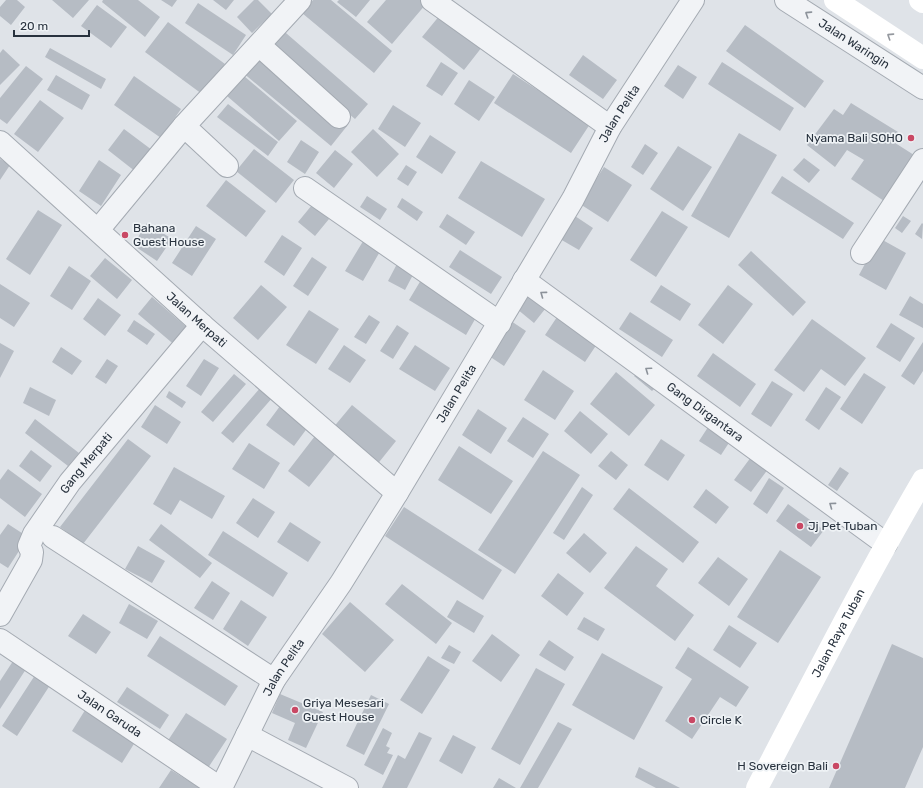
<svg xmlns="http://www.w3.org/2000/svg" width="923" height="788" font-family="Rubik,sans-serif">
  <style>
    .building { fill: #b6bcc4 }
    .lines { fill: none; stroke-linecap: round; stroke-linejoin: round }
    .street-casing { stroke: #a4aab2; stroke-width: 24 }
    .street { stroke: #f1f3f6; stroke-width: 22 }
    .secondary { stroke: #fff; stroke-width: 22 }
    .oneway { stroke: #8c929a }
    .oneway2 { stroke: #94989e }
    .poi-dot { fill: #c94864; stroke: #eef2f5; stroke-width: 1.5 }
    .labels { text-anchor: middle; stroke-width: 3.5; stroke-linejoin: round; paint-order: stroke }
    .street-label { font-size: 12px; fill: #28323e; stroke: #eef2f5 }
    .poi-label { font-size: 12px; fill: #28323e; stroke: #eef2f5; text-anchor: start }
  </style>
  <rect width="100%" height="100%" fill="#dfe3e8"/>
  <path class="building" d="M6,0H17L25,7L11,25L0,16V7Z
    M52,0H89L73,18Z
    M103,0H138L160,17L145,37L102,2Z
    M161,0H177L172,7Z
    M213,0H234L226,10Z
    M254,0H258L272,14L252,33L237,17Z
    M313,0H331L392,51L374,73L302,13Z
    M339,0H370L356,17L337,2Z
    M386,0H421L426,4L392,44L367,22Z
    M198,3L246,35L233,55L185,23Z
    M97,5L127,27L111,48L81,26Z
    M440,15L482,47L464,70L422,37Z
    M168,22L225,64L202,94L145,52Z
    M745,25L824,81L805,108L726,51Z
    M279,27L368,104L355,119L265,43Z
    M50,48L106,79L101,89L45,57Z
    M3,49L20,65L0,85V53Z
    M259,53L347,126L331,146L242,72Z
    M583,55L617,80L603,99L569,75Z
    M441,62L458,73L442,96L426,86Z
    M722,62L794,108L780,131L708,84Z
    M678,65L697,77L683,99L664,86Z
    M26,66L43,79L7,124L0,119V98Z
    M513,74L590,124L571,153L494,103Z
    M56,75L90,95L82,110L47,90Z
    M134,76L181,109L161,138L114,105Z
    M244,76L297,121L279,141L227,96Z
    M469,80L495,97L479,121L454,104Z
    M40,100L64,118L38,152L14,134Z
    M851,103L898,132L892,141L914,155L884,201L851,179L864,160L847,150L835,167L807,145L834,109L843,115Z
    M228,104L278,142L268,156L217,117Z
    M393,105L421,123L405,147L378,129Z
    M124,129L152,150L136,172L108,150Z
    M373,129L399,154L377,177L351,152Z
    M739,133L777,155L729,238L691,216Z
    M430,135L456,152L442,174L416,157Z
    M301,140L319,152L305,174L287,162Z
    M645,144L658,153L643,175L631,167Z
    M678,146L712,167L683,211L650,189Z
    M254,149L294,180L276,203L236,171Z
    M335,150L353,164L334,188L316,173Z
    M804,158L820,170L809,183L793,170Z
    M0,159L10,165L0,180Z
    M99,160L121,175L101,206L79,191Z
    M481,161L545,199L522,237L458,198Z
    M406,165L417,172L408,186L397,179Z
    M604,167L632,185L608,222L580,204Z
    M782,176L854,223L843,239L771,193Z
    M226,180L266,211L246,237L206,206Z
    M367,196L387,209L380,220L360,207Z
    M402,198L423,212L417,221L397,207Z
    M312,205L329,219L315,236L298,222Z
    M38,210L62,225L30,275L6,259Z
    M662,211L688,227L656,277L630,260Z
    M447,214L475,232L466,245L439,227Z
    M575,216L593,228L579,250L560,239Z
    M903,216L911,221L902,233L895,228Z
    M147,223L172,239L157,261L133,245Z
    M922,223L923,224L922,239L915,234Z
    M196,226L216,239L192,276L172,263Z
    M282,235L302,248L284,276L264,262Z
    M365,238L382,248L363,281L345,271Z
    M879,238L906,253L886,290L859,275Z
    M460,250L502,277L491,294L449,267Z
    M751,251L806,302L793,316L738,265Z
    M312,257L327,267L308,296L293,286Z
    M105,258L132,280L117,299L90,276Z
    M398,262L415,271L405,290L388,281Z
    M69,266L91,281L72,310L50,296Z
    M421,280L478,314L466,335L409,300Z
    M0,284L30,303L14,327L0,318Z
    M261,285L287,307L258,340L233,318Z
    M661,285L691,304L680,321L650,302Z
    M728,285L753,304L723,344L698,325Z
    M532,290L549,304L534,323L517,309Z
    M910,296L923,304V328L899,315Z
    M152,297L191,331L177,347L138,314Z
    M98,298L121,315L105,336L83,319Z
    M309,310L339,329L316,364L286,345Z
    M630,312L673,340L662,357L619,329Z
    M559,314L599,341L585,362L545,335Z
    M369,315L380,322L366,344L354,337Z
    M812,319L866,358L845,386L821,369L804,392L774,370Z
    M134,320L155,334L147,345L127,331Z
    M511,321L526,331L504,366L489,356Z
    M891,323L915,338L900,362L876,347Z
    M397,325L409,333L393,359L380,351Z
    M923,342V371L914,385L901,376Z
    M0,343L14,351L0,378Z
    M344,345L366,360L350,383L328,369Z
    M415,345L450,368L435,391L399,369Z
    M61,347L82,361L72,375L52,362Z
    M713,353L756,384L740,407L697,376Z
    M107,359L118,366L106,384L95,377Z
    M204,359L219,368L201,396L186,386Z
    M543,370L574,391L555,420L524,400Z
    M640,370L658,385L652,391L634,376Z
    M616,372L655,405L629,436L590,404Z
    M864,373L886,387L862,424L840,409Z
    M234,374L246,384L213,422L201,412Z
    M772,381L793,394L771,427L751,414Z
    M30,387L56,400L49,416L23,403Z
    M261,387L273,397L233,443L221,433Z
    M826,387L841,397L819,430L805,420Z
    M169,391L186,402L182,408L166,397Z
    M283,402L311,423L294,446L266,425Z
    M155,405L181,422L167,444L141,427Z
    M352,405L396,441L376,466L332,429Z
    M478,409L507,428L491,454L462,435Z
    M580,411L608,434L591,454L564,431Z
    M523,417L549,434L533,458L507,441Z
    M35,419L79,453L68,466L25,433Z
    M712,421L734,435L721,455L699,441Z
    M315,436L336,453L309,487L288,471Z
    M128,439L151,456L83,544L60,527Z
    M661,439L685,455L668,481L644,465Z
    M249,443L280,463L264,489L232,469Z
    M459,446L513,481L491,514L438,480Z
    M31,450L52,466L40,482L19,466Z
    M543,451L580,475L515,574L478,550Z
    M611,451L628,465L616,480L598,466Z
    M754,453L771,465L751,492L734,480Z
    M174,467L225,496L212,519L180,500L171,515L153,504Z
    M840,467L849,473L837,491L828,485Z
    M8,469L42,494L25,517L0,498V480Z
    M769,478L784,488L767,514L753,504Z
    M582,487L593,495L564,540L553,533Z
    M629,488L699,542L683,563L613,509Z
    M706,489L729,507L716,524L693,507Z
    M253,498L275,512L258,538L236,523Z
    M788,504L824,530L811,547L776,521Z
    M404,507L502,570L483,600L385,536Z
    M290,522L321,542L308,562L277,542Z
    M8,524L28,537L8,568L0,563V535Z
    M161,524L212,563L200,578L149,540Z
    M223,531L288,573L273,597L208,555Z
    M584,533L607,553L590,573L566,553Z
    M138,546L165,561L152,583L125,569Z
    M636,546L668,569L656,586L694,615L675,641L604,588Z
    M780,550L821,577L778,643L737,617Z
    M718,557L748,579L729,606L698,583Z
    M558,573L584,593L567,616L541,596Z
    M212,581L230,593L213,620L194,608Z
    M402,584L452,623L436,644L385,604Z
    M241,600L267,617L248,646L223,629Z
    M457,600L484,616L474,633L447,617Z
    M350,602L394,640L365,672L322,634Z
    M129,604L158,621L147,639L119,623Z
    M83,614L111,632L96,654L68,636Z
    M584,617L605,629L598,641L577,629Z
    M729,625L757,643L740,668L713,650Z
    M492,634L520,655L501,682L472,661Z
    M160,636L238,686L225,706L147,656Z
    M549,640L574,657L565,671L539,655Z
    M892,644L923,658V747L905,788H829Z
    M449,645L461,652L454,664L441,658Z
    M688,647L749,687L736,707L720,697L692,739L665,721L692,679L675,668Z
    M602,653L663,687L634,740L572,705Z
    M17,655L30,663L0,709V681Z
    M428,656L450,670L422,714L400,700Z
    M536,668L565,684L520,765L491,749Z
    M39,669L54,679L17,736L2,726Z
    M127,687L169,715L160,729L117,702Z
    M280,694L323,712L306,748L288,740L295,723L272,713Z
    M371,695L389,704L364,755L346,746Z
    M87,707L137,739L122,763L72,731Z
    M186,713L227,739L208,768L167,742Z
    M558,722L572,729L538,788H520Z
    M383,728L392,733L386,746L390,748L387,753L393,755L383,775L364,765Z
    M419,732L432,738L407,788H382L398,755L405,759Z
    M453,735L476,747L462,774L439,761Z
    M639,767L680,788H656L635,777Z
    M171,770L200,788H159Z
    M499,778L516,788H493Z"/>
  <g class="lines">
    <g class="street-casing">
      <g id="street">
        <path d="M432,0L610,127"/>
        <path id="s1" d="M786,0L923,88"/>
        <path d="M259,45L339,117"/>
        <path d="M184,126L227,166"/>
        <path id="s2" d="M0,142L202,325L397,493"/>
        <path d="M305,188L500,323"/>
        <path d="M98,230L184,126L300,0"/>
        <path d="M862,253L923,160"/>
        <path id="s3" d="M524,280L886,544"/>
        <path d="M53,537L274,680"/>
        <path id="s4" d="M0,615L31,560L32,552L29,546L34,534L70,482L202,325"/>
        <path id="s5" d="M0,640L220,788"/>
        <path d="M247,735L347,788"/>
        <path id="s6" d="M221,788L274,680L341,583L397,493L573,199L610,127L693,0"/>
      </g>
    </g>
    <use href="#street" class="street"/>
    <g class="secondary">
      <path d="M835,0L923,58"/>
      <path d="M920,0L923,2"/>
      <path id="s7" d="M757,788C811,685 864,581 923,480"/>
    </g>
  </g>
  <defs><path id="oneway-chevron" d="M-2-3.5L2.5 0L-2 3.5" fill="none" stroke-width="1.6" stroke-linecap="round" stroke-linejoin="round"/></defs>
  <g class="oneway">
    <use href="#oneway-chevron" transform="translate(808 14) rotate(-147)"/>
    <use href="#oneway-chevron" transform="translate(543 294) rotate(-144)"/>
    <use href="#oneway-chevron" transform="translate(648 370) rotate(-145)"/>
    <use href="#oneway-chevron" transform="translate(832 505) rotate(-144)"/>
  </g>
  <use class="oneway2" href="#oneway-chevron" transform="translate(890 36) rotate(-147)"/>
  <g class="poi-dot">
    <circle cx="911" cy="138" r="4"/>
    <circle cx="125" cy="235" r="4"/>
    <circle cx="800" cy="526" r="4"/>
    <circle cx="295" cy="710" r="4"/>
    <circle cx="692" cy="720" r="4"/>
    <circle cx="836" cy="766" r="4"/>
  </g>
  <g class="labels">
    <g class="street-label">
      <text dy="4" stroke="none"><textPath href="#s1" startOffset="81">Jalan Waringin</textPath></text>
      <text dy="4" stroke="none"><textPath href="#s6" startOffset="784">Jalan Pelita</textPath></text>
      <text dy="4" stroke="none"><textPath href="#s2" startOffset="265">Jalan Merpati</textPath></text>
      <text dy="4" stroke="none"><textPath href="#s6" startOffset="460">Jalan Pelita</textPath></text>
      <text dy="4" stroke="none"><textPath href="#s3" startOffset="224">Gang Dirgantara</textPath></text>
      <text dy="4" stroke="none"><textPath href="#s4" startOffset="179">Gang Merpati</textPath></text>
      <text dy="4" stroke="none"><textPath href="#s7" startOffset="175">Jalan Raya Tuban</textPath></text>
      <text dy="4" stroke="none"><textPath href="#s6" startOffset="136">Jalan Pelita</textPath></text>
      <text dy="4" stroke="none"><textPath href="#s5" startOffset="132">Jalan Garuda</textPath></text>
    </g>
    <g class="poi-label">
      <text x="903" y="142" text-anchor="end">Nyama Bali SOHO</text>
      <text x="133" y="232">Bahana<tspan x="133" dy="14">Guest House</tspan></text>
      <text x="808" y="530">Jj Pet Tuban</text>
      <text x="303" y="707">Griya Mesesari<tspan x="303" dy="14">Guest House</tspan></text>
      <text x="700" y="724">Circle K</text>
      <text x="828" y="770" text-anchor="end">H Sovereign Bali</text>
    </g>
  </g>
  <path d="M14 30v6h75v-6" fill="none" stroke="#28323e" stroke-width="2"/>
  <text x="20" y="30" font-size="12" fill="#28323e" stroke="#eef2f5" stroke-width="3" paint-order="stroke">20 m</text>
</svg>
